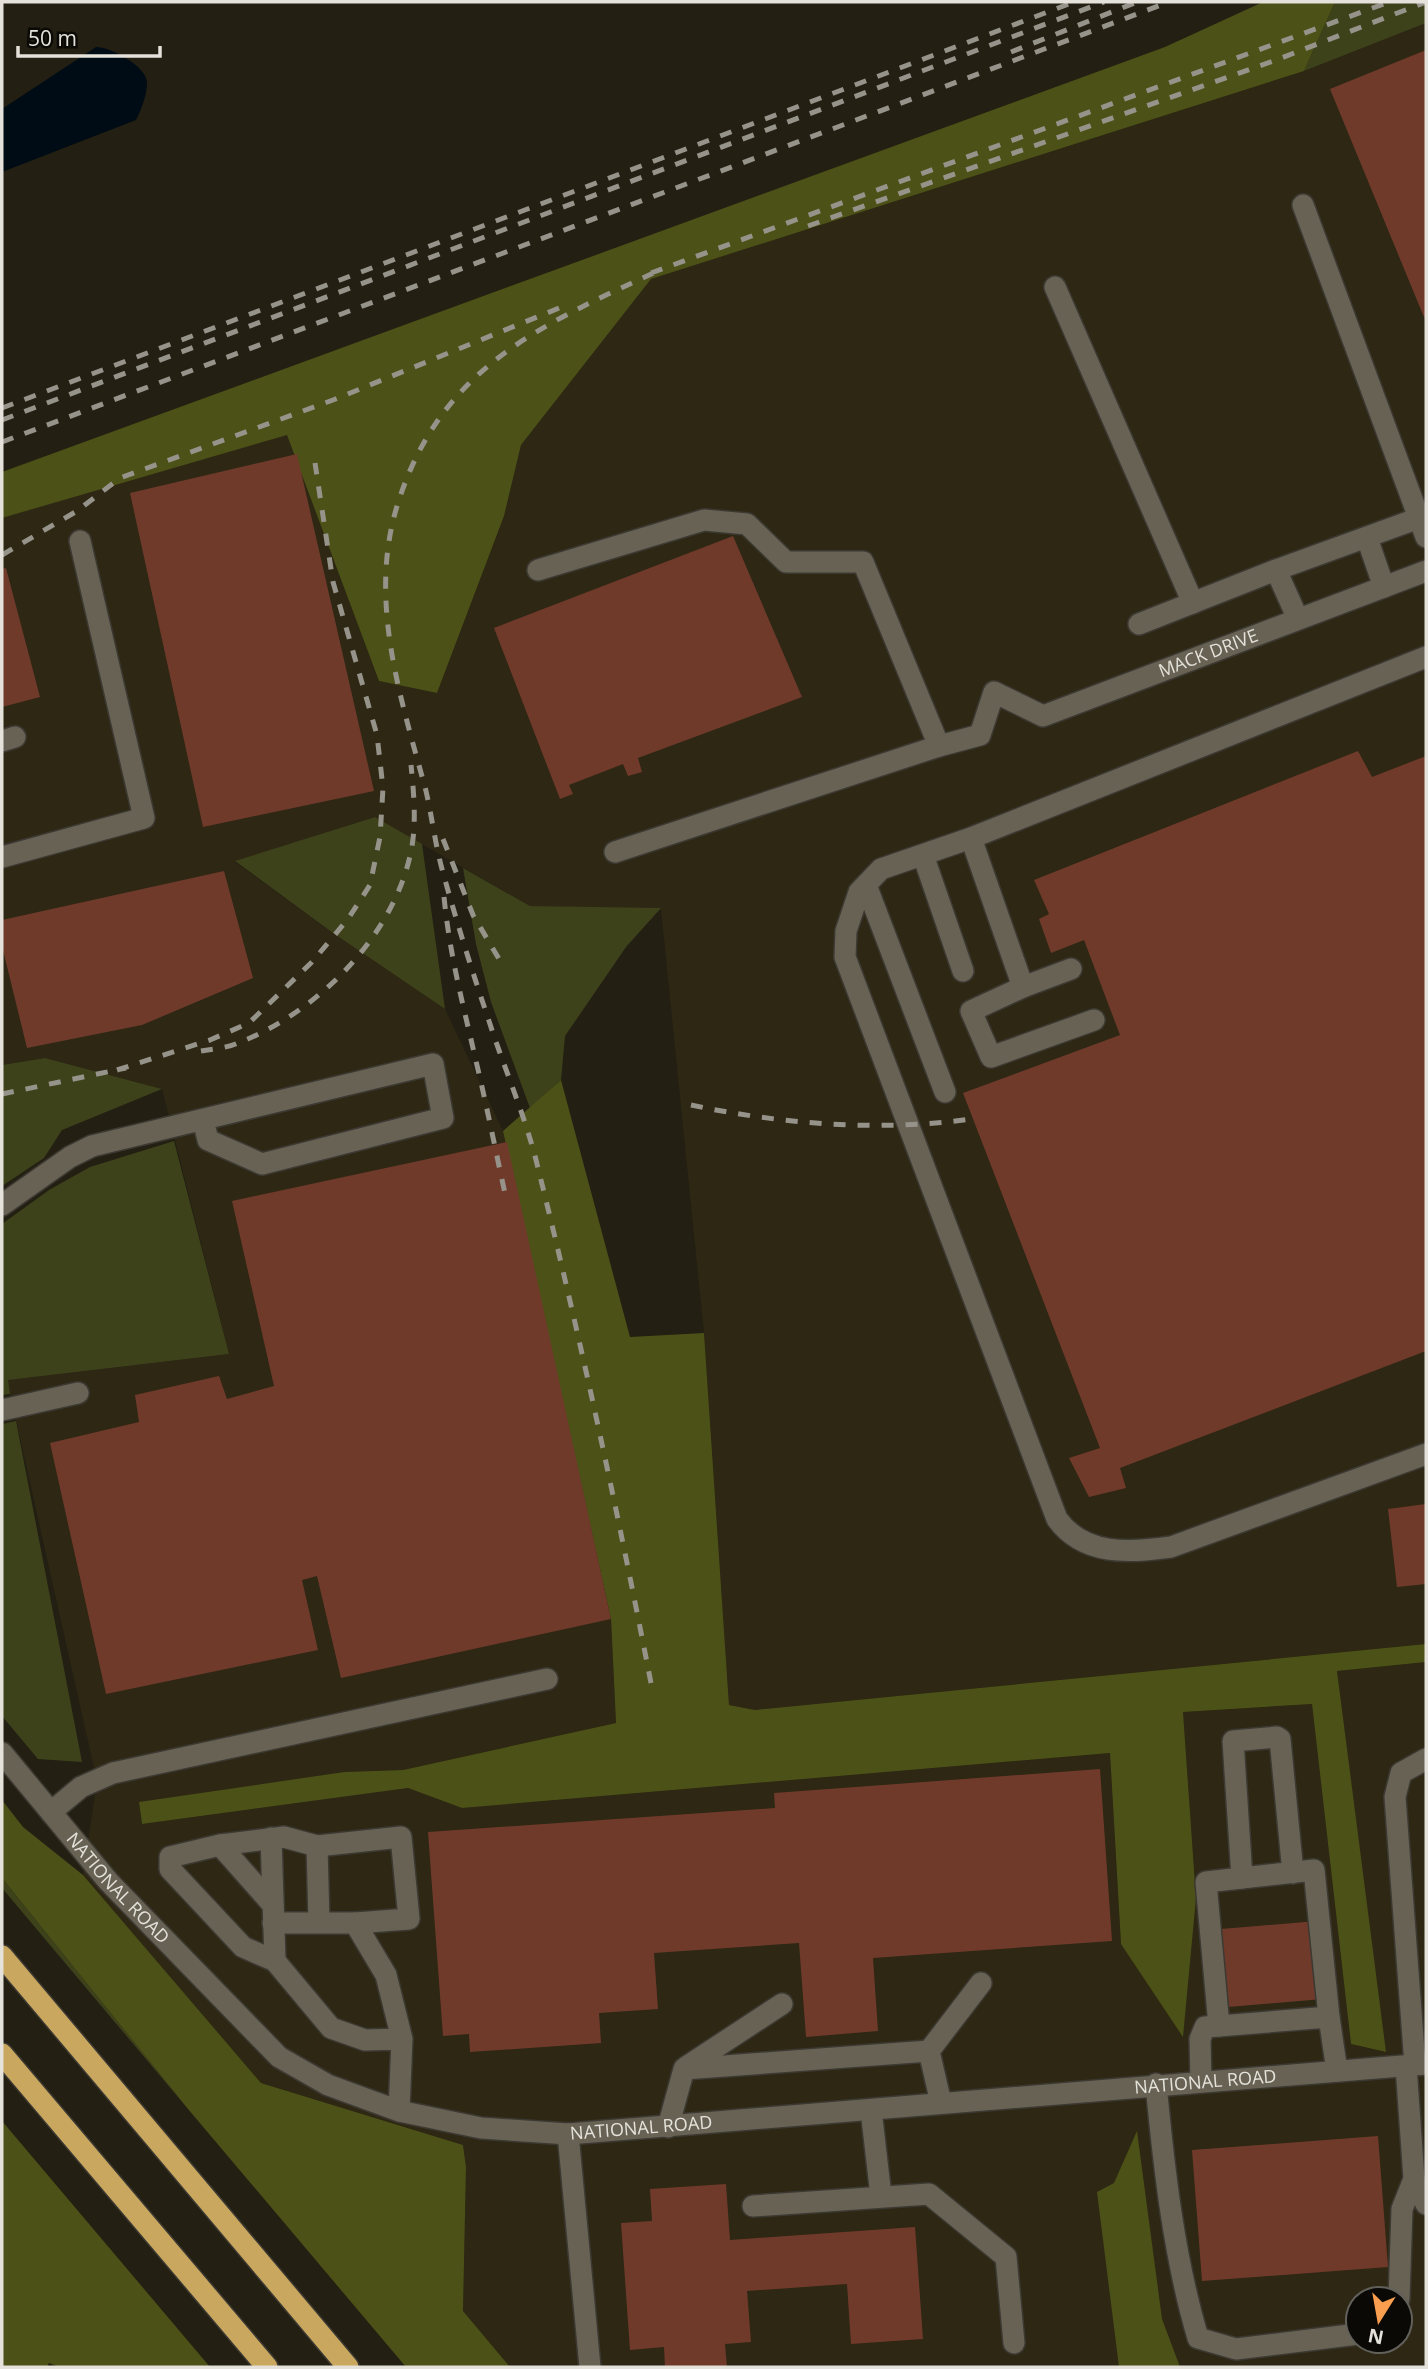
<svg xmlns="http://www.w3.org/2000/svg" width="1428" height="2369" font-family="'Open Sans',sans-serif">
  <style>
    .built { fill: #2d2714; fill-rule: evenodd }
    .green { fill: #3e421b }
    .forest { fill: #4c5117 }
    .water { fill: #000c15 }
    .building { fill: #703a2b }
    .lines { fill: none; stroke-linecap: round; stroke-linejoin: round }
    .minor-casing { stroke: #3c3932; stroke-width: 24 }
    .highway-casing { stroke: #3c3932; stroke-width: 24 }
    .minor { stroke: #676254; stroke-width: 21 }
    .highway { stroke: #caa75f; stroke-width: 21 }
    .rail { stroke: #96938a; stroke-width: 5; stroke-dasharray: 12 12; stroke-linecap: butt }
    .labels { text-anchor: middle; stroke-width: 5; stroke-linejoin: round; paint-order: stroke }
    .street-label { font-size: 18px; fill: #e4e2da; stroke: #0b0905 }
  </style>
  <rect width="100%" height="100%" fill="#231f13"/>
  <path class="built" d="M1426,23V1644L755,1710L729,1705L704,1333L661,909L530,906L374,817L235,862L333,933L445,1009L503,1131L611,1619L616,1723L403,1770L343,1772L139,1803L142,1824L408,1788L462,1808L1110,1753L1121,1944L1196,1898L1183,1712L1312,1704L1351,2044L1385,2052L1337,1671L1426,1662V2367H510L463,2311L466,2167L463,2145L261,2083L83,1875L97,1781L7,1380L229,1354L162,1089L45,1058L2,1065V518L287,434L379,681L437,693L504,516L521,445L651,279L1304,71ZM1358,2299H1400V2341H1358Z"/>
  <path class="green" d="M1335,2H1426V23L1304,71Z
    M375,817L422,844L445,1009L333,933L235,861Z
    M463,868L530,906L661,908L626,947L565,1036L561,1080L530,1108L491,1002L476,944Z
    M45,1058L162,1089L62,1130L44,1158L2,1186V1065Z
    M174,1141L229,1354L8,1380L10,1394L2,1395V1224L49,1190L90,1167Z
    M16,1421L82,1762L38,1759L2,1716V1424Z
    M2,1878L188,2109L2,1888Z"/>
  <path class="forest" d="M1263,2H1335L1304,71L651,279L521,445L504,516L437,693L379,681L287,435L2,518V472L1165,47Z
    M561,1080L630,1337L704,1333L729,1705L755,1710L1426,1644V1662L1337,1671L1386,2052L1351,2044L1312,1704L1183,1712L1196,1898L1183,2037L1121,1944L1110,1753L462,1808L408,1788L142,1824L139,1802L344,1772L403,1770L616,1723L611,1619L503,1131Z
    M2,1800L23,1827L83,1875L261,2083L463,2145L466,2167L463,2311L510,2367H406L188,2109L2,1878Z
    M2,2121L210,2367H59L49,2363L47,2367H2Z
    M1137,2131L1162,2319L1180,2367H1119L1097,2192L1114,2183Z"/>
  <path class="water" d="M96,47C110,47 147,66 147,83C147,95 141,110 136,120L2,172V109Z"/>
  <path class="building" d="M1426,50V322L1330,89Z
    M297,454L374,791L203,827L130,493Z
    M733,536L802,697L638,758L642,772L628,776L623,764L569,785L573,794L560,799L494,628Z
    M6,568L40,697L2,707V569Z
    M1358,751L1372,777L1426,756V1351L1120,1468L1126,1488L1089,1497L1069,1458L1100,1448L963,1093L1120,1035L1084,940L1051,953L1039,919L1049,914L1034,880Z
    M224,871L253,978L142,1025L27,1048L2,946V920Z
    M507,1142L611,1619L341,1678L317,1576L302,1580L318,1650L106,1694L50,1443L139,1422L135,1395L219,1376L227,1399L274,1386L232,1201Z
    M1426,1504V1584L1397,1587L1388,1509Z
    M1100,1769L1112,1941L873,1958L878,2031L806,2037L799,1943L654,1953L658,2009L599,2013L601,2043L470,2052L469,2034L443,2036L428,1832L775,1808L774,1793Z
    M1317,1921L1323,1999L1228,2007L1221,1929Z
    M1378,2136L1388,2267L1202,2281L1192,2150Z
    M726,2184L730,2240L915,2227L923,2339L851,2344L847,2284L747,2291L751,2342L725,2344L727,2367H665L664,2347L630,2350L621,2223L652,2221L650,2189Z"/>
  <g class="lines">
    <g class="minor-casing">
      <g id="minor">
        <path d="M1055,287L1193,603"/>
        <path d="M1426,515L1419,518L1426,537"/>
        <path d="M1367,538L1384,587"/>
        <path id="s1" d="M538,570L704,520L747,524L786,562H863L939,746L980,735L994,692L1043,716L1426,571"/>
        <path d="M1298,619L1276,570L1419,518L1303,205"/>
        <path d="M1139,624L1276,570"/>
        <path d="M1426,657L971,838L881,869L859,892L846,931L845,957L1057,1519C1084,1556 1129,1553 1171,1547L1426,1454"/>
        <path d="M2,741L15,737"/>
        <path d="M971,838L1023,987L971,1011L991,1057L1094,1020"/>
        <path d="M615,852L939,746"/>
        <path d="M923,855L963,971"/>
        <path d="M2,857L144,818L80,541"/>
        <path d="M866,885L945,1092"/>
        <path d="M1023,987L1071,969"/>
        <path d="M2,1205L70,1157L92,1146L433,1064L443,1118L262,1164L208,1140L203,1120"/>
        <path d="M2,1410L78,1393"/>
        <path id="s2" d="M2,1753L108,1881L279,2057L328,2085L399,2111L481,2128L568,2134L1426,2064"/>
        <path d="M51,1812L81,1787L113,1773L547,1679"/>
        <path d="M271,1838L275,1961"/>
        <path d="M220,1845L273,1905"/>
        <path d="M317,1846L319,1922"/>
        <path d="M1293,1873L1280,1739L1277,1737L1233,1741L1242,1878L1314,1870L1329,2017"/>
        <path d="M273,1923H355"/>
        <path d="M1219,2026L1206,1882L1242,1878"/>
        <path d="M1415,2065L1395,1797L1401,1773L1426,1759"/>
        <path d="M1406,2066L1414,2179L1426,2204"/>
        <path d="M686,2067L782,2004"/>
        <path d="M1201,2082L1200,2039L1205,2027L1219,2026L1329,2017L1337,2071"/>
        <path d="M1156,2084C1164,2169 1174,2257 1198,2338L1236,2349L1358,2334"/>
        <path d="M941,2103L929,2051L981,1983"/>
        <path d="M871,2110L881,2196"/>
        <path d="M399,2111L402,2039L365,2040L331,2028L275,1961L243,1947L170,1869V1857L220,1845L284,1837L317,1846L401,1837L409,1919L355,1923L386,1975L402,2039"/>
        <path d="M668,2127L684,2069L929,2051"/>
        <path d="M568,2134L590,2367"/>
        <path d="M753,2206L929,2194L1006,2257L1014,2343"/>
        <path d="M1399,2299L1402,2209L1414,2179"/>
      </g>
    </g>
    <g class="highway-casing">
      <path id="highway" d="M2,1956L348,2367
        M2,2054L267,2367"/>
    </g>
    <use href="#minor" class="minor"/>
    <use href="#highway" class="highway"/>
    <path class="rail" d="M1011,52L1137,2
      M808,226L1276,60L1426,2
      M651,273L1389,2
      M2,408L1074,2
      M2,420L1104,2
      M2,442L1169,2
      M2,555L77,511L120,478L333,400L569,304
      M443,839L473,915L502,964
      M444,897C450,957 463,1004 476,1061C487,1107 496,1153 506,1198
      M201,1051C213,1049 227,1048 238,1043C316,1013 391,939 410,856C417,827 414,795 411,765
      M117,1070L210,1040L249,1023L312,962L348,919L370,885L380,837L383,788L377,735L333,582L315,463
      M2,1094L126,1068
      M691,1105C781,1124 879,1132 971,1119
      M651,1683C617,1509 580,1336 537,1164C525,1115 504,1068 489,1021C472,971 456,920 442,869C435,843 432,817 426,791C401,698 367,600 398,503C441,367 541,325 660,270"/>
  </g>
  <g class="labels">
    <g class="street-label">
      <text dy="6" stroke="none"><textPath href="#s1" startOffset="866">MACK DRIVE</textPath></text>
      <text dy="6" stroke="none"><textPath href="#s2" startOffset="178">NATIONAL ROAD</textPath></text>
      <text dy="6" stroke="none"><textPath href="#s2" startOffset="1354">NATIONAL ROAD</textPath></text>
      <text dy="6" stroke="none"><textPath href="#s2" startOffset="788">NATIONAL ROAD</textPath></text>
    </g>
  </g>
  <rect width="1428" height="2369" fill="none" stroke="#e4e2da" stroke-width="7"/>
  <g transform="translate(1379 2320) rotate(191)"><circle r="33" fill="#0b0905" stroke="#62605a" stroke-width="2"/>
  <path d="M0-5L12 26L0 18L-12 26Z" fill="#fa9f4f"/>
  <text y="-10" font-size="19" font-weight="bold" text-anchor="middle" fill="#e4e2da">N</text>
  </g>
  <path d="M18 46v10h142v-10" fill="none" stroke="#e4e2da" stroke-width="3.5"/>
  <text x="28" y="46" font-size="21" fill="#e4e2da" stroke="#0b0905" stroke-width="5" paint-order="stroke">50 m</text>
</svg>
